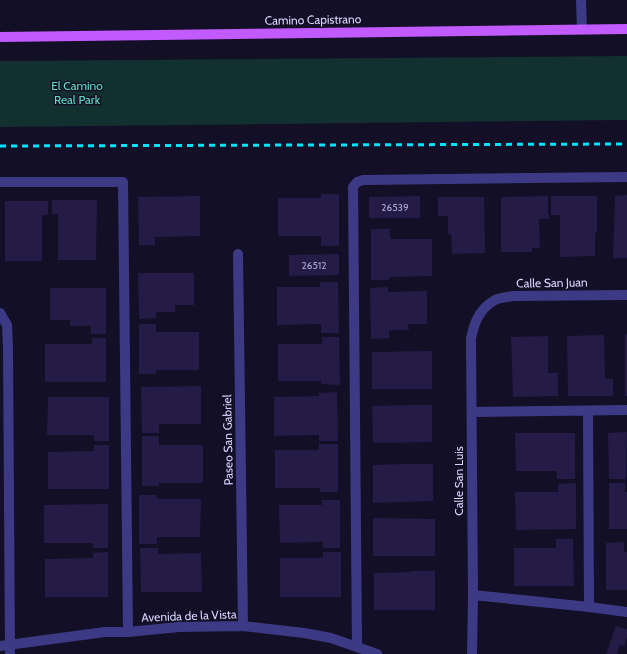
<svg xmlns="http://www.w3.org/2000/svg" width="627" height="654" font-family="Cabin,sans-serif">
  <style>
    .green { fill: #12302f }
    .building { fill: #241b47 }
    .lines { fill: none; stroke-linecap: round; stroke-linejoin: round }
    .minor { stroke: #3d3a85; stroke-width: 10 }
    .major { stroke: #c25bff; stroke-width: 10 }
    .rail { stroke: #00e5ff; stroke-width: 3; stroke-dasharray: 6 5; stroke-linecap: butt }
    .labels { text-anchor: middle; stroke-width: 3; stroke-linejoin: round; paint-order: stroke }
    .number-label { font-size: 10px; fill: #aca6d1 }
    .street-label { font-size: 12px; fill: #d9d4ff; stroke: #130f26 }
    .park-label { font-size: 12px; fill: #5fe0c0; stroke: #130f26 }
  </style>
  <rect width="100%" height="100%" fill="#130f26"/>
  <path class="green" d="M627,56V120L0,127V61Z"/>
  <path class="building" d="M321,194H339V246H321V236H278V198H321Z
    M627,195V258H613L615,196Z
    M200,196V236L155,237V245H139L138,197Z
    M420,196V218H369V197Z
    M548,196V214L549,213V219H539L540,248H532V252H501V197Z
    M551,196H597V232L595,233V256L560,257V215H551Z
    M438,197H484L485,253L452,254L451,234H448V216H438Z
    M52,200H97L96,260H58V214H52Z
    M5,201H48V215H42V261H5Z
    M371,229H390V239H432V276L389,277V280H371Z
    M339,254V275L289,276V255Z
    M138,273H194V305H175V312H156V318L139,319Z
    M320,282H338L339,333H321V324L277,325V287H320Z
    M388,287V292L427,291V324H408L409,330H389V338L371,339L370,288Z
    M50,288H106V334H91V326H70V320H50Z
    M139,324H156V332H199V370H156V374H139Z
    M625,334H627V396H625Z
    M604,335L605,379H613V396H568L567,336Z
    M548,336V373H558V396L513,397L511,337Z
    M322,337H339L340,385L321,384V381H278V344H322Z
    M92,338H106V382H45V344H92Z
    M432,351V389H372V352Z
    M201,386V424H159V433H142L141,387Z
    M337,392L338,441H319V435L274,436V397L319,396V393Z
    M48,397H109V441H94V435H47Z
    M408,405H432V442L373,443L372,406Z
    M627,432L626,479H609L608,433Z
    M515,433H575V479H557V471H516Z
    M142,436H159V445H203V483H159V486H142Z
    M319,444H338V492H320V488H275V450H319Z
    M94,445H109V489H48V452L94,451Z
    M409,464H433V501L373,503V465Z
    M576,483V529L516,530L515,492H558V484Z
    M609,483H625V492H627V529H609Z
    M139,495H156L157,499H201L200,537H157V544H139Z
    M322,500H340V548H323V542L280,543L279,505H322Z
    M108,504V548H93V543H44V505Z
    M373,518L435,519V556H373Z
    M556,539H573L574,586H514V548H556Z
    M624,542V552H627V590H606V543Z
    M140,548H158V554L201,553L202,592H141Z
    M108,552V597H45V559L93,558V553Z
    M323,552H341V597H280V558H323Z
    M411,571H435V610H374V573L411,572Z
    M616,626L627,629V637L624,646L620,645L617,654H606Z"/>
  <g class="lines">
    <path class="minor" d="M581,0L582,29
      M0,182H123L128,632
      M238,254L243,626
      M0,313L7,325L8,348L10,654
      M588,411L589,607
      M472,412L627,410
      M473,595L589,607L627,612
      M0,646L105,632H128L179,627L243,626L304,633L331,638L377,654
      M357,647L353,187L357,182L363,180L627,177
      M472,654L473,595L471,339C474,323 479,309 495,300C500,297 508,297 514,296L627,295"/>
    <path class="major" d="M0,37L627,29"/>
    <path class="rail" d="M0,146L627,144"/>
  </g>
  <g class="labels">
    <g class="number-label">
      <text x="395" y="211">26539</text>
      <text x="314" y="269">26512</text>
    </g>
    <g class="street-label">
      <text transform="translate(313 20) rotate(-1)" y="4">Camino Capistrano</text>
      <text transform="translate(552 283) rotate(-1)" y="4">Calle San Juan</text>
      <text transform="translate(228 440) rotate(-91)" y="4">Paseo San Gabriel</text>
      <text transform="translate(459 481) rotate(-90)" y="4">Calle San Luis</text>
      <text transform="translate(189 616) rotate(-2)" y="4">Avenida de la Vista</text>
    </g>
    <g class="park-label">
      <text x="77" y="90">El Camino<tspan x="77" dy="14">Real Park</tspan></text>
    </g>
  </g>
</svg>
